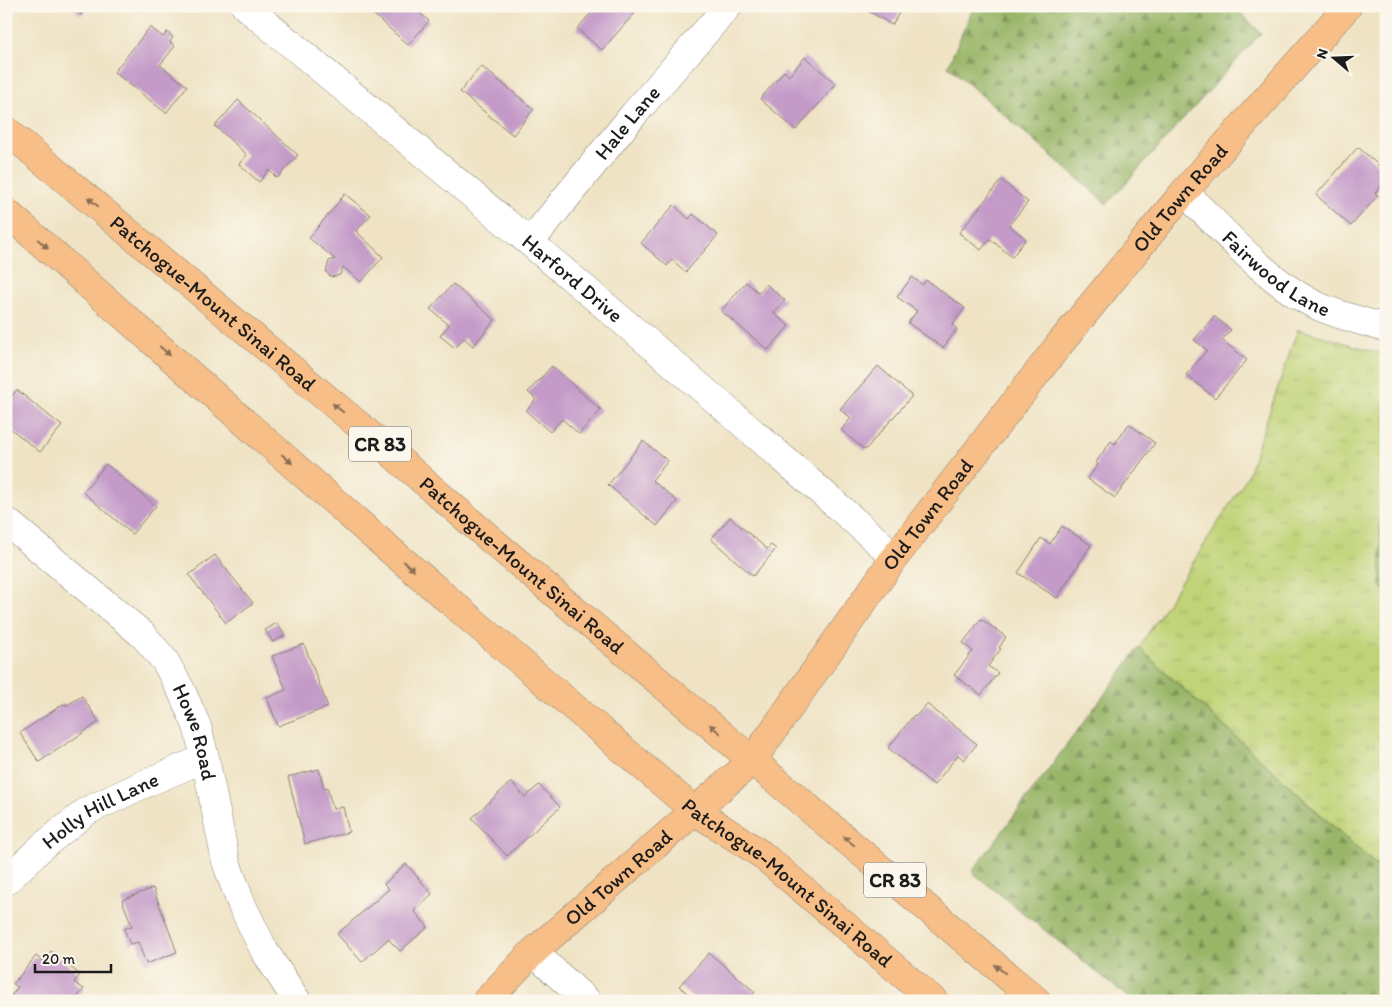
<svg xmlns="http://www.w3.org/2000/svg" width="1392" height="1007" font-family="Itim,sans-serif">
  <style>
    .grass { fill: url(#grass-tufts); stroke: #6e784a }
    .forest { fill: url(#forest-firs); stroke: #5a6842 }
    .building { fill: #c39ac8 }
    .lines { fill: none; stroke-linecap: round; stroke-linejoin: round }
    .minor-casing { stroke: #868070; stroke-width: 29 }
    .major-casing { stroke: #868070; stroke-width: 29 }
    .highway-casing { stroke: #868070; stroke-width: 29 }
    .minor { stroke: #fff; stroke-width: 28 }
    .major { stroke: #f7be87; stroke-width: 28 }
    .highway { stroke: #f7be87; stroke-width: 28 }
    .oneway { fill: #8a6d52 }
    .labels { text-anchor: middle; stroke-width: 4; stroke-linejoin: round; paint-order: stroke }
    .shield { fill: #fbf7ec; stroke: #5f5e5a; stroke-width: 1 }
    .shield-label { font-size: 20px; font-weight: bold; fill: #1c1c1c }
    .street-label { font-size: 21px; fill: #1c1c1c; stroke: #fbf7ec }
  </style>
  <defs>
    <pattern id="grass-tufts" width="24" height="20" patternUnits="userSpaceOnUse" patternTransform="scale(1.25)"><rect width="24" height="20" fill="#c0d377"/><path d="M3 7l-1-3M5 7V3M7 7l1-3M15 17l-1-3M17 17v-4M19 17l1-3" fill="none" stroke="#a4b566"/></pattern>
    <pattern id="forest-firs" width="22" height="20" patternUnits="userSpaceOnUse" patternTransform="scale(1.25)"><rect width="22" height="20" fill="#98b568"/><path d="M5 1l3.5 6h-7zM16 11l3.5 6h-7z" fill="#7b9255"/></pattern>
  </defs>
  <rect width="100%" height="100%" fill="#fbf7ec"/>
  <filter id="ink" filterUnits="userSpaceOnUse"><feTurbulence type="fractalNoise" baseFrequency=".02" numOctaves="2"/><feDisplacementMap in="SourceGraphic" scale="10" xChannelSelector="R" yChannelSelector="G"/><feConvolveMatrix kernelMatrix="1 2 1 2 8 2 1 2 1" color-interpolation-filters="sRGB"/></filter>
  <filter id="wash" filterUnits="userSpaceOnUse"><feTurbulence type="fractalNoise" baseFrequency=".0096" numOctaves="4" result="noise"/><feDisplacementMap in="SourceGraphic" scale="20" xChannelSelector="R" yChannelSelector="G"/><feGaussianBlur stdDeviation="1.12" result="paint"/><feColorMatrix in="noise" values="0 0 0 0 0 0 0 0 0 0 0 0 0 0 0 0 0 1.4 0 .05"/><feComposite in="paint" operator="in"/></filter>
  <g filter="url(#wash)">
    <rect width="100%" height="100%" fill="#efe3c4"/>
    <path class="grass" d="M1298,329L1386,355V499L1380,510L1381,586L1386,594V841L1377,866L1139,648L1247,477Z"/>
    <path class="forest" d="M974,6H1233L1261,33L1107,204L948,66Z
      M1386,499V594L1381,586L1380,510Z
      M1139,648L1376,866L1386,841V1001H1133L972,872Z"/>
    <g id="blocks">
      <path class="building" d="M71,6H89L81,15Z
        M364,6H412L429,21L408,45Z
        M597,6H641L602,50L577,29Z
        M860,6H903L892,25Z
        M150,27L163,37L167,32L173,37L170,42L175,46L160,65L187,86L166,113L114,72Z
        M805,57L836,84L796,130L760,99L784,71L789,76Z
        M481,66L534,109L513,135L460,92Z
        M238,100L298,155L277,178L269,170L259,182L239,164L247,155L215,126Z
        M1358,147L1386,172V181L1375,193L1378,195L1351,226L1316,195Z
        M1001,180L1028,202L1009,225L1026,239L1012,257L990,239L981,250L959,233Z
        M345,194L371,215L356,231L383,257L361,282L343,267L340,275L331,277L326,272L329,261L335,259L309,238Z
        M674,205L689,219L693,214L718,235L686,272L672,260L667,266L641,243Z
        M912,277L923,285L926,280L965,308L952,325L957,329L943,348L908,323L917,311L897,297Z
        M746,282L759,293L766,284L785,300L774,313L789,326L768,350L721,311Z
        M453,284L495,320L473,346L464,338L455,348L440,336L449,325L430,309Z
        M1214,316L1231,330L1222,340L1247,360L1215,398L1186,375L1207,350L1194,340Z
        M552,366L601,410L579,434L562,419L550,432L526,411L536,399L528,392Z
        M878,366L912,396L865,450L841,430L851,418L840,409Z
        M17,390L62,426L40,452L6,425V403Z
        M1129,424L1155,443L1115,498L1088,479L1098,464L1096,462L1111,441L1115,444Z
        M643,441L668,461L652,480L677,501L657,526L608,485Z
        M106,464L156,506L132,534L83,492Z
        M730,517L767,549L771,545L776,549L753,576L711,539Z
        M1062,526L1091,545L1057,598L1018,573L1041,538L1050,544Z
        M215,555L253,603L226,623L189,575Z
        M981,619L1006,637L999,648L1001,649L988,666L998,673L981,695L954,675L973,651L963,643Z
        M277,623L285,635L273,642L265,630Z
        M304,644L328,707L278,726L267,698L286,690L272,656Z
        M82,696L99,722L39,762L20,733L63,704L67,705Z
        M927,704L977,744L964,760L958,755L934,785L888,748L914,715L916,716Z
        M319,769L324,788L327,787L333,809L343,807L349,832L305,844L288,777Z
        M511,782L525,797L539,785L560,807L507,856L472,818Z
        M406,864L432,894L414,911L428,927L400,951L388,939L362,962L337,934L389,889L384,884Z
        M153,888L177,952L146,964L138,942L130,944L124,929L132,926L122,900Z
        M51,951L80,975L74,982L84,989L74,1001H7L18,987L13,984L36,956L43,961Z
        M709,953L755,992L747,1001H696L679,986Z"/>
    </g>
  </g>
  <g filter="url(#ink)">
    <use href="#blocks" fill-opacity="0" stroke="#868070" stroke-width="1"/>
    <g class="lines">
      <g class="minor-casing">
        <g id="minor">
          <path id="s1" d="M245,6C464,187 683,368 895,557"/>
          <path id="s2" d="M1184,192C1223,230 1270,285 1320,307C1341,316 1364,322 1386,328"/>
          <path id="s3" d="M530,242L634,114L728,6"/>
          <path id="s4" d="M6,521L143,635L165,661L181,690L197,726L205,758L226,862L241,903L264,950L297,1001"/>
          <path id="s5" d="M6,881L43,846L87,811L144,784L205,758"/>
          <path d="M533,952L587,1001"/>
        </g>
      </g>
      <g class="major-casing">
        <g id="major">
          <path id="s6" d="M486,1001L533,952L752,761L895,557L1058,346L1184,192L1348,6"/>
        </g>
      </g>
      <g class="highway-casing">
        <g id="highway">
          <path id="s7" d="M6,130L361,427L489,538L1037,1001"/>
          <path id="s8" d="M6,212L368,531L695,811L761,854L934,1001"/>
        </g>
      </g>
      <use href="#minor" class="minor"/>
      <use href="#major" class="major"/>
      <use href="#highway" class="highway"/>
    </g>
    <defs><path id="oneway-solid" d="M-6-.8H1V-3.2L6.5 0L1 3.2V.8H-6Z" transform="scale(1.25)"/></defs>
    <g class="oneway">
      <use href="#oneway-solid" transform="translate(93 202) rotate(-140)"/>
      <use href="#oneway-solid" transform="translate(43 244) rotate(41)"/>
      <use href="#oneway-solid" transform="translate(165 351) rotate(41)"/>
      <use href="#oneway-solid" transform="translate(338 408) rotate(-140)"/>
      <use href="#oneway-solid" transform="translate(287 459) rotate(41)"/>
      <use href="#oneway-solid" transform="translate(409 566) rotate(41)"/>
      <use href="#oneway-solid" transform="translate(715 729) rotate(-140)"/>
      <use href="#oneway-solid" transform="translate(849 841) rotate(-140)"/>
      <use href="#oneway-solid" transform="translate(1000 969) rotate(-140)"/>
    </g>
  </g>
  <g class="labels">
    <g class="shield">
      <rect x="349" y="426.5" width="62" height="35" rx="4"/>
      <rect x="864" y="862.5" width="62" height="35" rx="4"/>
    </g>
    <g class="shield-label">
      <text x="380" y="451">CR 83</text>
      <text x="895" y="887">CR 83</text>
    </g>
    <g class="street-label">
      <text dy="7" stroke="none"><textPath href="#s3" startOffset="154">Hale Lane</textPath></text>
      <text dy="7" stroke="none"><textPath href="#s6" startOffset="1066">Old Town Road</textPath></text>
      <text dy="7" stroke="none"><textPath href="#s2" startOffset="124">Fairwood Lane</textPath></text>
      <text dy="7" stroke="none"><textPath href="#s1" startOffset="426">Harford Drive</textPath></text>
      <text dy="7" stroke="none"><textPath href="#s7" startOffset="270">Patchogue-Mount Sinai Road</textPath></text>
      <text dy="7" stroke="none"><textPath href="#s6" startOffset="661">Old Town Road</textPath></text>
      <text dy="7" stroke="none"><textPath href="#s7" startOffset="675">Patchogue-Mount Sinai Road</textPath></text>
      <text dy="7" stroke="none"><textPath href="#s4" startOffset="290">Howe Road</textPath></text>
      <text dy="7" stroke="none"><textPath href="#s5" startOffset="119">Holly Hill Lane</textPath></text>
      <text dy="7" stroke="none"><textPath href="#s6" startOffset="181">Old Town Road</textPath></text>
      <text dy="7" stroke="none"><textPath href="#s8" startOffset="1030">Patchogue-Mount Sinai Road</textPath></text>
    </g>
  </g>
  <rect width="1392" height="1007" fill="none" stroke="#fbf7ec" stroke-width="25"/>
  <g transform="translate(1334 58) rotate(289)" stroke="#fbf7ec" stroke-width="4" paint-order="stroke">
  <path d="M0-4L9 19L0 12L-9 19Z" fill="#1c1c1c"/>
  <text y="-8" font-size="14" font-weight="bold" text-anchor="middle" fill="#1c1c1c">N</text>
  </g>
  <path d="M35 964v8h76v-8" fill="none" stroke="#1c1c1c" stroke-width="2.5"/>
  <text x="42" y="964" font-size="15" fill="#1c1c1c" stroke="#fbf7ec" stroke-width="4" paint-order="stroke">20 m</text>
</svg>
